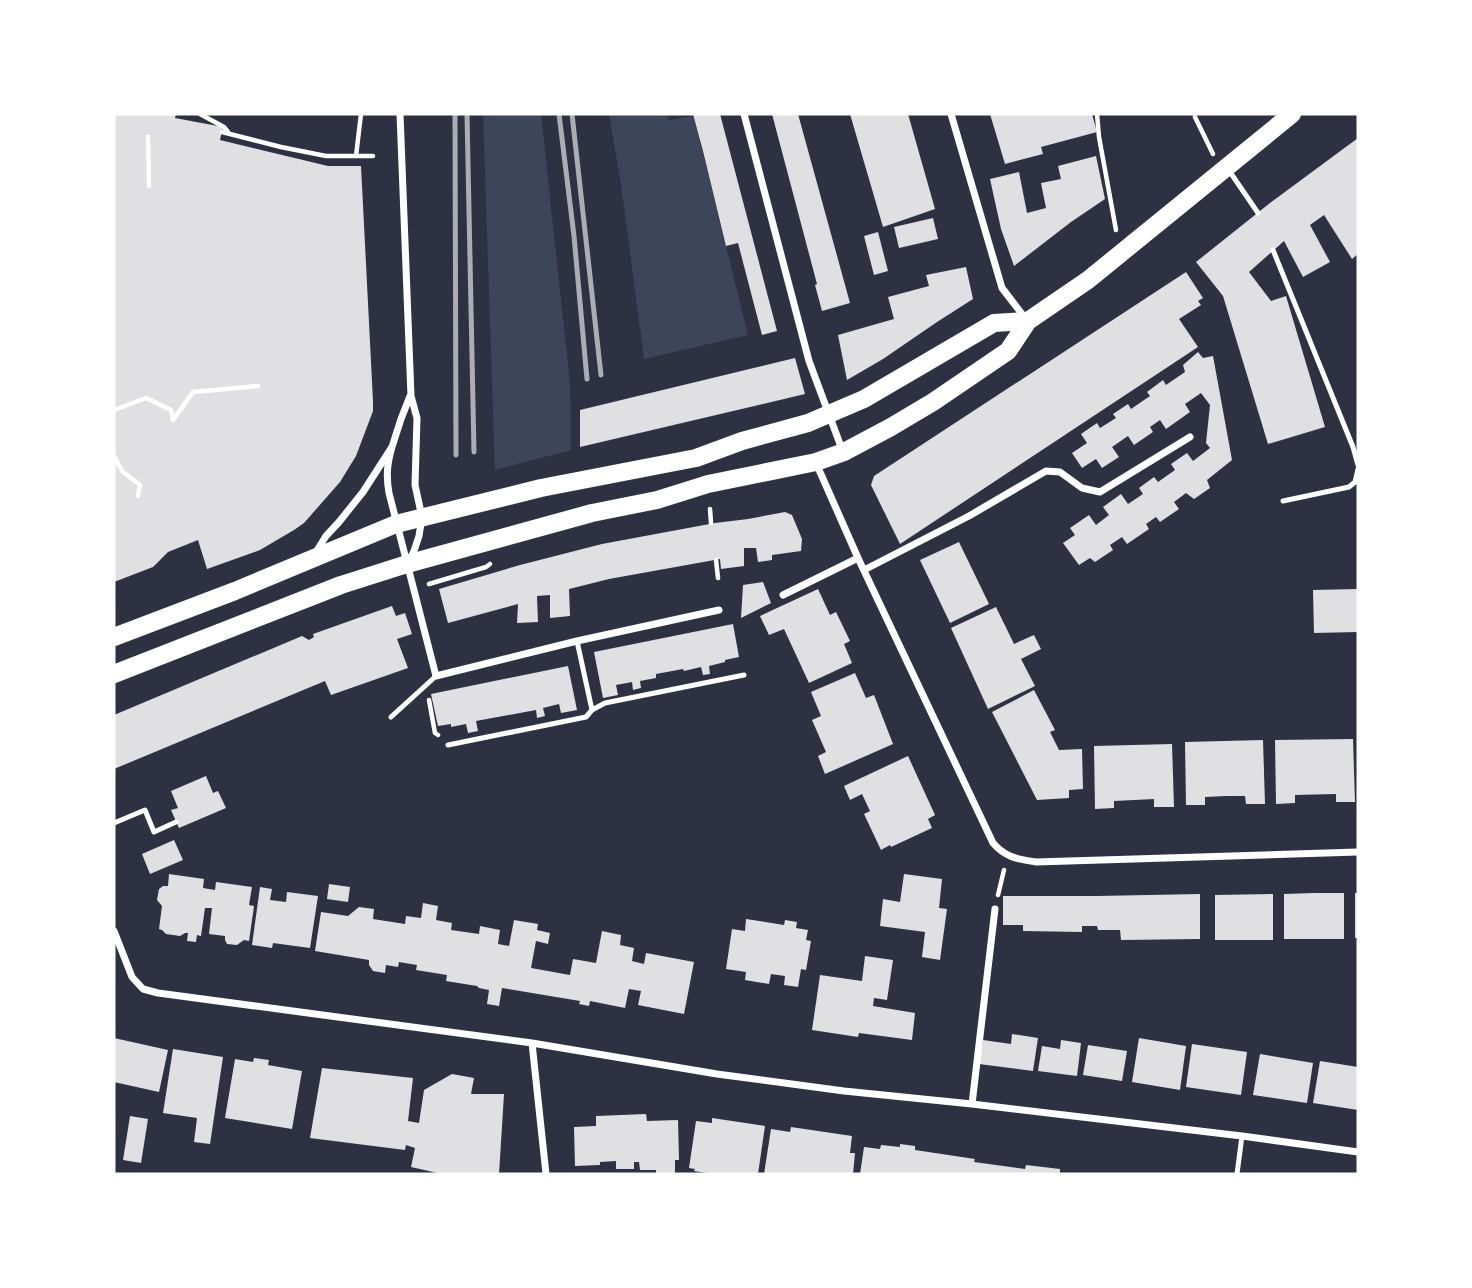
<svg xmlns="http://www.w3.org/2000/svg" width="1472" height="1288" font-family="Figtree,sans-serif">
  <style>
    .green { fill: #3c4559 }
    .building { fill: #e0e0e3 }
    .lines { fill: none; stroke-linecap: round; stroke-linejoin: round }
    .path { stroke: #fff; stroke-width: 4.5 }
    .service { stroke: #fff; stroke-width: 5 }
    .minor { stroke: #fff; stroke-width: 7 }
    .trunk { stroke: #fff; stroke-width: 18 }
    .rail { stroke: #abadb3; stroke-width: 5 }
  </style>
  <rect width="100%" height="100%" fill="#2d3142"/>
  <path class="green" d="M483,114H541L570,383L571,450L495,470Z
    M609,114H668L669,120L694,116L748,335L644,359L621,184Z"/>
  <path class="building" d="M114,114H176L175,118L223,127L220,140L328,166H361L373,401V411L356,456L340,482L304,523L294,530L260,550L207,569L198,540L168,552L153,567L114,582Z
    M693,114H720L777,331L762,335L738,243L726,246L703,151Z
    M772,114H798L850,303L822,311L815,285L817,284Z
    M850,114H908L935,209L883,227Z
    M990,114H1092L1097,132L1041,147L1043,154L1005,164Z
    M1358,138V254L1352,259L1324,215L1310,225L1330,262L1303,277L1284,241L1249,272L1271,301L1286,296L1325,427L1268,444L1223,296L1196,262L1270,203Z
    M1096,156L1105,199L1071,222L1014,266L1001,229L990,179L1019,172L1027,213L1046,208L1041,183L1061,179L1058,166Z
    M933,218L938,239L899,248L894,227Z
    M878,232L888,271L874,275L864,236Z
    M966,267L973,299L937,322L883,359L847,380L838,335L894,319L888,297L929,286L926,275Z
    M1186,272L1203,298L1198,301L1201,305L1179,319L1198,347L900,544L871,485L874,476Z
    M1198,352L1203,358L1213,356L1232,460L1207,480L1210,488L1194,499L1186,493L1174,502L1179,509L1160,522L1156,517L1146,524L1149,529L1127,544L1122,537L1110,545L1113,550L1095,562L1090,558L1079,565L1063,543L1075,535L1070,528L1089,515L1096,525L1109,515L1103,507L1121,494L1128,504L1143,494L1139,488L1154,477L1158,482L1175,470L1171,464L1187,453L1193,461L1210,448L1206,443L1210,405L1201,393L1185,404L1190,412L1166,429L1160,420L1150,427L1153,432L1134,445L1128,436L1112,447L1119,457L1102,468L1096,459L1082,468L1072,453L1087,443L1081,434L1097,423L1100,428L1116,418L1113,414L1128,404L1131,409L1150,396L1147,392L1163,380L1166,385L1185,372L1183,365Z
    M795,358L805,394L580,447V410Z
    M785,512L792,515L802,539L801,551L772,555V560L758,562L756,548H744V566L721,569L720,559L609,579L569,589L570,616L550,618V595L537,596L538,622L517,623L518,604L448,623L439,589L520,565L602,544L715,523L748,519Z
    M959,542L989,604L950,623L920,560Z
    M763,582L771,603L741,618L743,585Z
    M818,589L830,615L836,612L850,641L844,644L852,663L809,683L784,629L769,635L760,616Z
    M1358,589V632L1314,633L1313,590Z
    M392,606L396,616L405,613L412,634L397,639L408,668L331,695L325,681L114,769V715L302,636L309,640L314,637L313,634Z
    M996,607L1014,644L1034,635L1041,649L1021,659L1035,686L988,709L951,628Z
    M733,624L739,657L725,660V662L709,666L710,674L703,675L701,667L684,671L683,669L656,674V678L640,681L641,688L633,690L632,682L616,685L618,695L603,698L594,652Z
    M568,666L577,710L561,713L559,704L543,708L545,716L537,718L536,710L476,721L478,731L468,733L466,724L451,727V724L438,726L431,694Z
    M855,673L866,698L874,695L893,744L825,774L818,756L826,752L812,720L821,716L811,692Z
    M1034,690L1055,730L1050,732L1059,750L1082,749L1083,789L1069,790V798L1037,800L992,712Z
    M1353,739L1355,802H1336V794L1295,795V803L1276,804L1275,740Z
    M1263,740L1265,804H1246L1245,796H1226L1205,797V805H1186L1185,742Z
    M1172,744L1174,807H1154V799L1114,801V808L1095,809L1094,746Z
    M908,756L935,815L928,819L932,828L891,847L890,845L881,850L864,814L870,811L862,794L850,800L844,786Z
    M206,776L213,793L218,791L226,808L179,828L171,810L178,808L171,791Z
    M174,840L183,860L150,874L142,854Z
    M169,874L204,879L203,888L215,890L216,882L252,887L249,905L254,906L249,941L244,940L237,945L227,944L225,940V936L209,934L212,908H205L201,936L197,935L196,942L187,941L188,933H185L180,936L166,934L162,930L159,929L162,906L157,900L159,889L163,886H168Z
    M904,874L942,879L939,908L947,909L940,960L922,957L925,932L880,926L883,899L900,902Z
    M329,884L350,887L348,902L327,899Z
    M260,887L272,889L270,900L286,902L287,892L318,896L310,948L273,943L272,948L252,945Z
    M1314,893H1344V939H1284V894Z
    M1355,893H1358V938H1355Z
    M1200,894V939L1121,940L1120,930H1098L1097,926H1082V932L1023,931V925H1003V896H1097Z
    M1273,894V940H1215V895Z
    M423,903L438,906L436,920L452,923L451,930L479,934L480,926L500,930L498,944L509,946L514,920L538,924L537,930L550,933L548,944L536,941L531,968L570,975L573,959L596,963L602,931L621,935L620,945L634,948L632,961L644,964L646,953L694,962L684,1014L638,1005L641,991L629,989L625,1008L590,1001L589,1006L579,1004L580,1001L502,988L499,1006L487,1004L489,990L479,988L477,986L446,981L447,975L416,970L417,965L399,962L398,967L386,965L385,973L373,971L369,965V960L315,951L321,912L348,916L359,907L374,909L373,919L405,924L406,916L421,918Z
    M746,919L784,925L785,920L797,922L796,928L808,930L806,940L811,941L806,970L801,969L798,987L784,985L785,976L771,974L769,984L745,980L746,972L726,969L732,929L745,931Z
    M865,956L893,960L887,1000L874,998L873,1006L915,1013L912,1040L859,1033L858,1037L812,1030L820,975L862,981Z
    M1012,1034L1038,1038L1033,1071L979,1064L983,1040L1011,1044Z
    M114,1038L168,1050L159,1092L114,1082Z
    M1139,1038L1186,1046L1180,1090L1132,1082Z
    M1061,1040L1081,1043L1077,1076L1038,1071L1042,1046L1060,1049Z
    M1192,1044L1247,1052L1241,1095L1186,1087Z
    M1088,1045L1127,1051L1122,1081L1083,1075Z
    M173,1049L223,1057L210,1144L194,1142L197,1118L163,1113Z
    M1260,1054L1313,1063L1307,1103L1253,1095Z
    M254,1058L269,1060L268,1065L302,1071L292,1129L225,1118L235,1059L253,1062Z
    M1320,1061L1358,1067V1110L1313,1103Z
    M322,1068L413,1078L408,1121L419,1123L424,1090L452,1074L474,1078L471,1094H504L499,1174H442L411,1167L415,1148L406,1145L405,1150L310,1138Z
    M646,1114L647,1121L678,1120L679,1160H675V1174H656V1170H640L639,1162H634V1169H616V1161L600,1162V1165L575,1166L574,1127L596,1126V1116Z
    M130,1116L148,1119L141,1163L123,1160Z
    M712,1118L765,1126L758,1174H713L694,1171L695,1169L689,1168L696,1121L712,1123Z
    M791,1127L852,1136L850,1153H855L853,1174H764L771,1129L790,1132Z
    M900,1144L915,1146V1150L975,1159L974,1162L1025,1169L1026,1165L1060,1169V1174H860L864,1147L880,1149L881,1145L900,1147Z"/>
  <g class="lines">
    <path class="path" d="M200,114L224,127L228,132
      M1097,114L1099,137L1116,230
      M1195,117L1213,154
      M222,132L281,147L326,156H373
      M148,137L149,186
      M356,156L361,114
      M114,410L146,398L171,410L173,419
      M173,420L193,392L258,386
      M114,456L122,471L140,485L138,496
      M710,509L711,523
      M716,560L718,578
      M429,584L486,567L490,564
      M429,700L435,733L438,735
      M998,895L1004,870"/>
    <path class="service" d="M1228,169L1258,213
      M1273,250L1353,447L1358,465
      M1283,501L1349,487L1355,482L1358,469
      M592,710L605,703L744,675
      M391,717L436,676
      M448,745L586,717L592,710L577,641
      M114,823L145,810L154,832L176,822
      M1237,1174L1242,1136"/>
    <path class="minor" d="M400,114L411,396L417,418L415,485L422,517L419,536L414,551L409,561
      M744,114L809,361L843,452
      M951,114L1002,288L1025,318
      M392,447C387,464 386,476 389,493L436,676L577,641L719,610
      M816,463L858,558L993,843C1006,858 1018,859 1036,862L1358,852
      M316,552L326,536L339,522L363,492L392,447L401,419L410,396
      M864,570L969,516L1046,471L1060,472L1082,488L1100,492L1190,437
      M783,595L858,558
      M114,931L132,977L143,989L158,993L532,1043L717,1074L844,1091L972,1104L1242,1136L1358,1152
      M532,1043L546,1174
      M972,1104L995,909"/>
    <path class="trunk" d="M114,637L235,591L396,524L541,488L696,458L742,441L808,423L864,399L994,323L1028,321
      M114,674L341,585L407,564L592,513L657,500L708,484L816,462L844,452L891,427L933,402L1008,351L1028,321L1088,280L1292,114"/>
    <path class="rail" d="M455,114L456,455
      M467,114L474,452
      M559,114L574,236L587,379
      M572,114L601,375"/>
  </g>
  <rect width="1472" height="1288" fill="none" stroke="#ffffff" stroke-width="231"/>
</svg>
